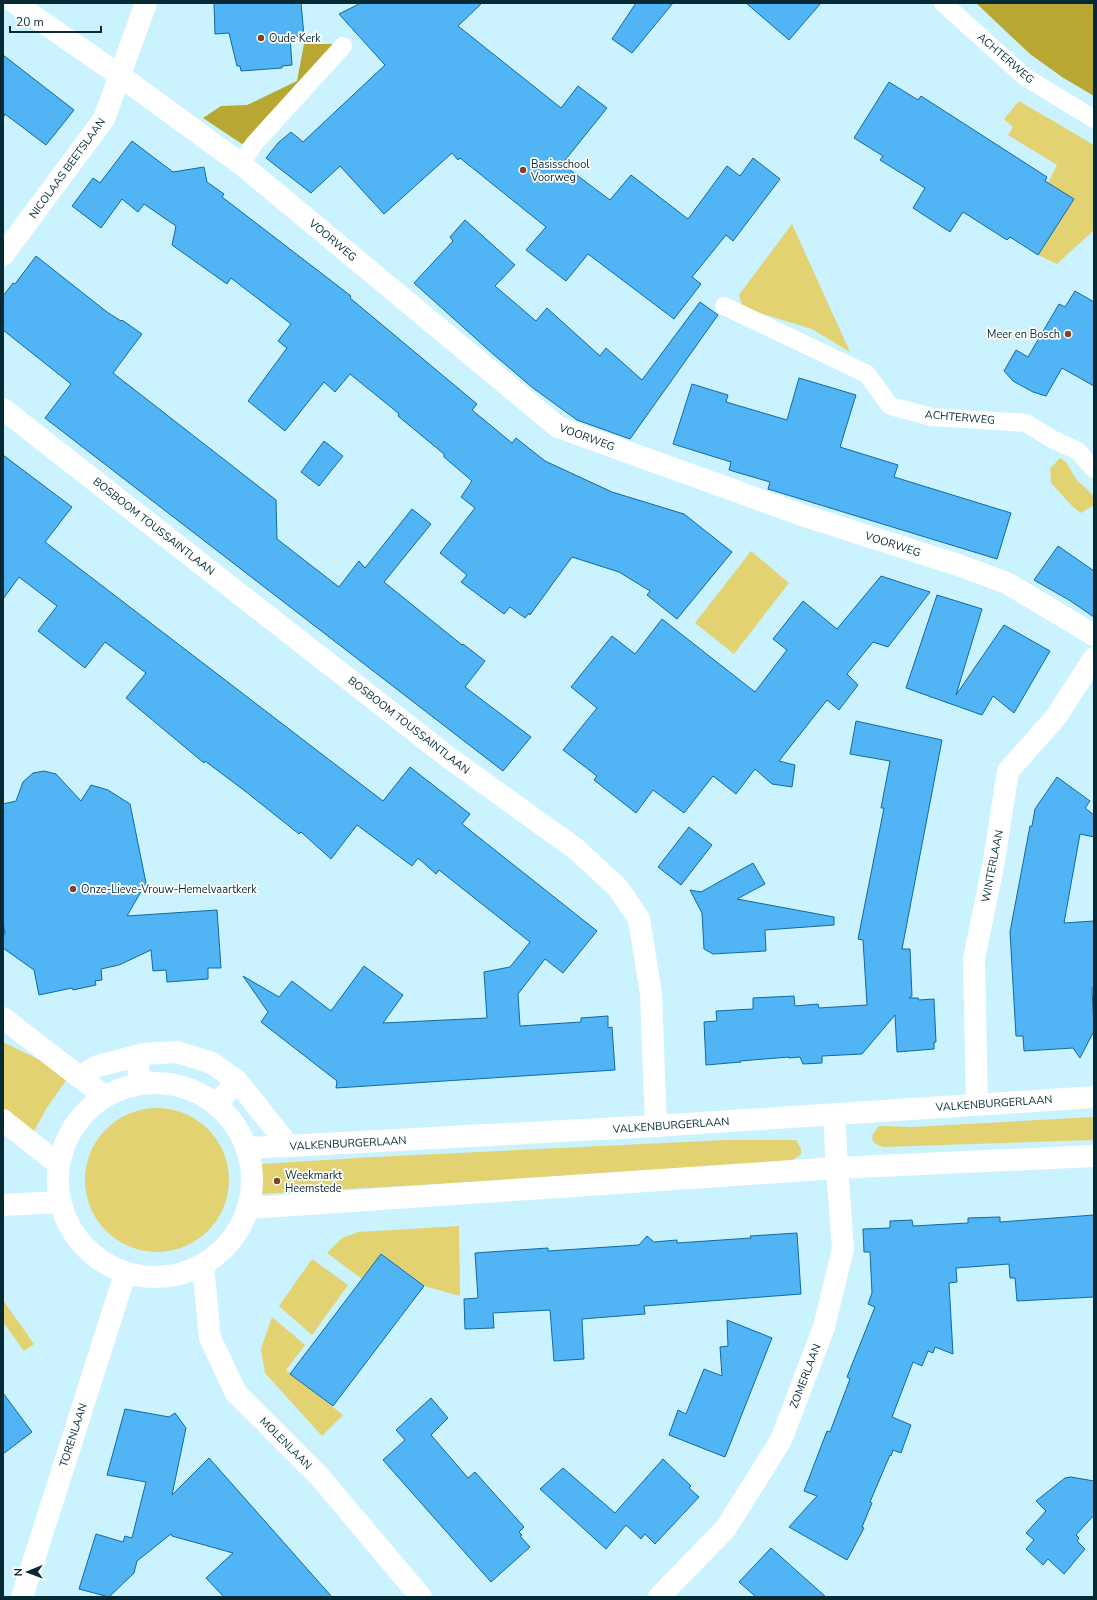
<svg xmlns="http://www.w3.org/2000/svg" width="1097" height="1600" font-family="'Nunito Sans',sans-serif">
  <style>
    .green { fill: #e2d271 }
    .forest { fill: #b8a733 }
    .building { fill: #50b4f5; stroke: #126a9c }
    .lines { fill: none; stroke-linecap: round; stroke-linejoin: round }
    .lane { stroke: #fff; stroke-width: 18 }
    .street { stroke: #fff; stroke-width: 22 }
    .secondary { stroke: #fff; stroke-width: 22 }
    .poi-dot { fill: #873e23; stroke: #fff; stroke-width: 1.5 }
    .labels { text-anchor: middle; stroke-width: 3.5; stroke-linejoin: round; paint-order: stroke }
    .poi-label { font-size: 11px; fill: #062a34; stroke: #fff; text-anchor: start }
    .street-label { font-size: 11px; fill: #062a34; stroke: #fff }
  </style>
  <rect width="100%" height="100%" fill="#cbf2ff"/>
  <path class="green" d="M1019,101L1094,145V230L1057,264L1038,255L1074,199L1048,183L1057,165L1008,135L1013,127L1004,119Z
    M792,224L850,352L812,329L743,308L739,295Z
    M1060,458L1066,462L1076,479L1094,496V505L1081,513C1069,505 1061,493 1051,483L1050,469Z
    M751,551L789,583L734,654L695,623Z
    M3,1042L46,1063L67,1079L46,1109L33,1133L3,1110Z
    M85 1180a72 72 0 1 1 144 0a72 72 0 1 1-144 0Z
    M1094,1117V1140L883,1147L876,1144L872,1140L873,1134L879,1126L913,1127Z
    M726,1140H796L801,1149V1154L788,1164L261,1194L260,1164L375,1157Z
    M459,1226L460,1296L424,1286L382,1254L362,1279L327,1253L342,1238L358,1232Z
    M312,1259L348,1285L312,1335L279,1306Z
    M3,1300L34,1344L24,1351L3,1322Z
    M272,1317L305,1345L286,1370L343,1415L322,1436L265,1373L261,1349Z"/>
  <path class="forest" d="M976,3H1094V96L1062,77L1030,54Z
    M304,44H351L300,103L242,144L203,118L221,106L247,105L297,81Z"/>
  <path class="building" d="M214,3H301L304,36L290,37L292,65L282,66V68L241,71L240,66H237L229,33L215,34Z
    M361,3H482L458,26L561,108L578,86L607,108L562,164L610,200L631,175L688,219L727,166L740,176L753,158L780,179L733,241L726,235L692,277L701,284L674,319L588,254L566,281L526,250L546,227L460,158L458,160L452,153L384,214L340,166L311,193L266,158L278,143L291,132L303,142L385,65L339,14Z
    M636,3H673L632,53L612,39Z
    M746,3H821L789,40Z
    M3,55L74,110L46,145L5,114L3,118Z
    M889,82L918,100L921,96L1047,177L1045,181L1074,199L1038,255L1010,237L1007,240L963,212L950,232L913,208L925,188L880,160L883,156L854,138Z
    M132,141L173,172L204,167L207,182L224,194L222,197L351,296L350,298L477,404L472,410L512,443L516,438L545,461L612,492L684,514L732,552L677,619L647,595L650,591L619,572L572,557L530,615L529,613L525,618L510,607L504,614L461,582L467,575L440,553L475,508L461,497L472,481L444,457V454L398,416L399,414L392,408L350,374L335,392L324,382L285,431L248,401L287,348L278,341L291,324L231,278L227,284L172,245L176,226L144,204L138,212L122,199L101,228L72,206L93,178L100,183Z
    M465,220L515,265L495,286L536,321L547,308L600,356L606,348L642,380L700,302L718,315L630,439L577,420L533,388L493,354L414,283L453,241L450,237Z
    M36,256L107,312L121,321L122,320L142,334L113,373L276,500L277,539L339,587L359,561L365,568L412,509L431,524L384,582L462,645L463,644L485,661L465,687L531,737L503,771L45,418L71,384L3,330V296L13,283L15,284Z
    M1075,291L1094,302V386L1062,368L1046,396L1033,392L1013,381L1004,371L1016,350L1028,357L1059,304L1065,307Z
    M799,378L856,395L840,447L898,465L894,477L1011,513L997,559L768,489L770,482L729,470L731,462L673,444L692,384L728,395L726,402L787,420Z
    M324,441L343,456L319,486L301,472Z
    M3,455L72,507L45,542L383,801L410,767L470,814L462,824L597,931L563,973L545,959L518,994L520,1026L581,1022V1018L608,1016V1028L612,1027L615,1070L336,1088L337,1081L261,1022L268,1012L243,976L279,997L292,981L331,1011L364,966L403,995L383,1023L487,1018L484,972L510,967L530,942L439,870L436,874L418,858L412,866L357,825L331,859L301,832L299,834L245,791L205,761L204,763L126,698L146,673L105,642L85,668L38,631L57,606L19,577L3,599Z
    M1058,546L1094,571V617L1069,600L1034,580Z
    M881,576L930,592L888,647L873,642L847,674L858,685L839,710L827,700L779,761L795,765L792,787L772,784L755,769L736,794L713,776L684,813L653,790L636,813L594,780L597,776L563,750L597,708L571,687L612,636L635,654L662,619L755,692L787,650L773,639L803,601L837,629Z
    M937,595L982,609L956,695L1004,625L1050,651L1014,713L993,696L982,715L906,688Z
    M856,721L942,740L902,949H910L912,996L909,998H918L919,1000L934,999L936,1042H934V1049L897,1052L895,1015L862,1054L822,1056V1063L803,1064L800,1057L789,1058V1057L740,1061L741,1062L706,1065L704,1022L717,1021L716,1011L753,1009V998L794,996L795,1006L818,1004L819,1008L867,1005L863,940L858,939L884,808H881L890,761L850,754Z
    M44,771L56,774L81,801L91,785L108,790L130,804L146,883L127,916L217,910L221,968H208V979L167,982L166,970L153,971L151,950L119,965L101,969L102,980L95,981L96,985L73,990L72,988L39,995L34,970L3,948V936L5,934L3,921V804L16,801L23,782L33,773Z
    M1057,777L1090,801L1085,808L1094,815V837L1080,834L1064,923L1094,921V986L1092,989L1094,1031L1080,1058L1073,1048L1024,1051L1023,1036H1016L1010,932L1030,826H1032L1035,809Z
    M689,827L712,845L681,885L658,867Z
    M753,863L765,884L737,899L834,917V925L765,930L766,951L713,954L704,949L702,913L690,890L701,892Z
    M1094,1215V1297L1017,1301L1015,1278H1010L1009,1264L956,1268L957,1282L949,1283L953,1354L935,1347L933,1353L928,1351L922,1366L913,1362L892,1417L911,1425L901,1453L893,1450L891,1456L890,1455L870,1502L872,1503L862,1527L864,1528L847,1560L789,1527L817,1496L804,1491L827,1431L830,1432L850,1379L847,1377L875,1307L868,1304L872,1293L870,1252H864L863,1229L890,1228V1221L912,1220L913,1226L968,1223V1218L1000,1217V1222Z
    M797,1233L801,1294L644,1306L645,1314L582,1319L584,1359L554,1361L550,1310L493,1313L494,1328L465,1329L464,1299L478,1298L475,1253L548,1248V1251L639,1245L647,1236L654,1242L677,1240V1243L751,1238L750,1236Z
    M381,1254L424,1286L333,1406L290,1374Z
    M727,1320L772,1338L725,1457L669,1435L678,1410L686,1414L704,1369L722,1376L720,1347L728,1346Z
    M3,1393L32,1432L3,1454Z
    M431,1398L448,1418L431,1435L468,1478L475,1472L524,1527L519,1532L522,1535L520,1536L530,1547L491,1582L383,1460L405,1440L396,1430Z
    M125,1409L169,1417L175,1413L186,1428L172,1495L209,1458L332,1597H224L206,1578L233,1553L172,1536L171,1534L137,1561L134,1573L109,1597L79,1589L96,1534L123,1542L125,1536L132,1538L146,1482L107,1475Z
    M663,1459L691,1486L689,1488L699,1497L655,1544L645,1534L641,1539L626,1525L606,1549L540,1489L563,1468L615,1513Z
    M1071,1477L1094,1481V1515L1076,1535L1079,1538L1077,1541L1085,1549L1064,1574L1048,1559L1043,1565L1026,1549L1034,1540L1026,1533L1046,1511L1036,1501L1065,1478Z
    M771,1548L826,1597H756L739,1582Z"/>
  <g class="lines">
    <path class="lane" d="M943,3L1025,77L1094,119
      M241,164L254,144L343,46
      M724,306L867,374L890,406L932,417L1026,423L1052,439L1078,451L1094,469"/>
    <path class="street" d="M15,3L119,75L241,164L558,427L802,515L958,565L1007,583L1094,635
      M3,255L104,119L146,3
      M3,409L448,757L576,849L618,888L639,919L651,994L656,1126
      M137,1056L140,1084
      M79,1077L98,1066L144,1054L177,1052L212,1063L237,1081L289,1146
      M977,1104L974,959L994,861L1008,771L1056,717L1094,658
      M216,1105L237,1081
      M203,1266L210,1338L236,1393L319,1476L421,1597
      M22,1597L125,1274
      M659,1597L726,1528L781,1440L824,1327L843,1249L837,1168"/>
    <path class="secondary" d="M3,1018L104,1096
      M58 1180a97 97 0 1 1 194 0a97 97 0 1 1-194 0Z
      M834,1114L837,1168
      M3,1120L58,1164
      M248,1148L656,1126L1094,1097
      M3,1205L59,1202
      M249,1208L837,1168L1094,1156"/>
  </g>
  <g class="poi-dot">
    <circle cx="261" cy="38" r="4"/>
    <circle cx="523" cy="170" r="4"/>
    <circle cx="1068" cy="334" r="4"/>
    <circle cx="73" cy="889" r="4"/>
    <circle cx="277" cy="1181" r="4"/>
  </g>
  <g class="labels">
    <g class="poi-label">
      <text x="269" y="42">Oude Kerk</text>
      <text x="531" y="168">Basisschool<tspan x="531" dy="13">Voorweg</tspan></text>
      <text x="1060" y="338" text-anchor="end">Meer en Bosch</text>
      <text x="81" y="893">Onze-Lieve-Vrouw-Hemelvaartkerk</text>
      <text x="285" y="1179">Weekmarkt<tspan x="285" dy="13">Heemstede</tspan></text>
    </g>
    <g class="street-label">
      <text transform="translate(1006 58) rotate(41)" y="4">ACHTERWEG</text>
      <text transform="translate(67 168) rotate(-54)" y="4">NICOLAAS BEETSLAAN</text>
      <text transform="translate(333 240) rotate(40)" y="4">VOORWEG</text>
      <text transform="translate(960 417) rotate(5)" y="4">ACHTERWEG</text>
      <text transform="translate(587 437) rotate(20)" y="4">VOORWEG</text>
      <text transform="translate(154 526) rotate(38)" y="4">BOSBOOM TOUSSAINTLAAN</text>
      <text transform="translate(893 544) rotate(18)" y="4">VOORWEG</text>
      <text transform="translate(409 725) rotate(38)" y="4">BOSBOOM TOUSSAINTLAAN</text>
      <text transform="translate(992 866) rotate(-79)" y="4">WINTERLAAN</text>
      <text transform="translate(994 1103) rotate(-4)" y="4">VALKENBURGERLAAN</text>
      <text transform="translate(671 1125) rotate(-4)" y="4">VALKENBURGERLAAN</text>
      <text transform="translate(348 1143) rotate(-3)" y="4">VALKENBURGERLAAN</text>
      <text transform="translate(805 1376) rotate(-69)" y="4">ZOMERLAAN</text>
      <text transform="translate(73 1435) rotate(-72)" y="4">TORENLAAN</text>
      <text transform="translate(286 1443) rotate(45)" y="4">MOLENLAAN</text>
    </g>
  </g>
  <rect width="1097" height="1600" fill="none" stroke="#062a34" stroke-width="8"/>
  <g transform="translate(28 1572) rotate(269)" stroke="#ffffff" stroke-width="3" paint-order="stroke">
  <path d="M0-3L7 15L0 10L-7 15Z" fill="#062a34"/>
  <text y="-6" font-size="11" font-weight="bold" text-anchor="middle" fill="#062a34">N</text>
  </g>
  <path d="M10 26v6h91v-6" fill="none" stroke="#062a34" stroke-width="2"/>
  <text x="16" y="26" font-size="12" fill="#062a34" stroke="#ffffff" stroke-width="3" paint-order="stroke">20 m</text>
</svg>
